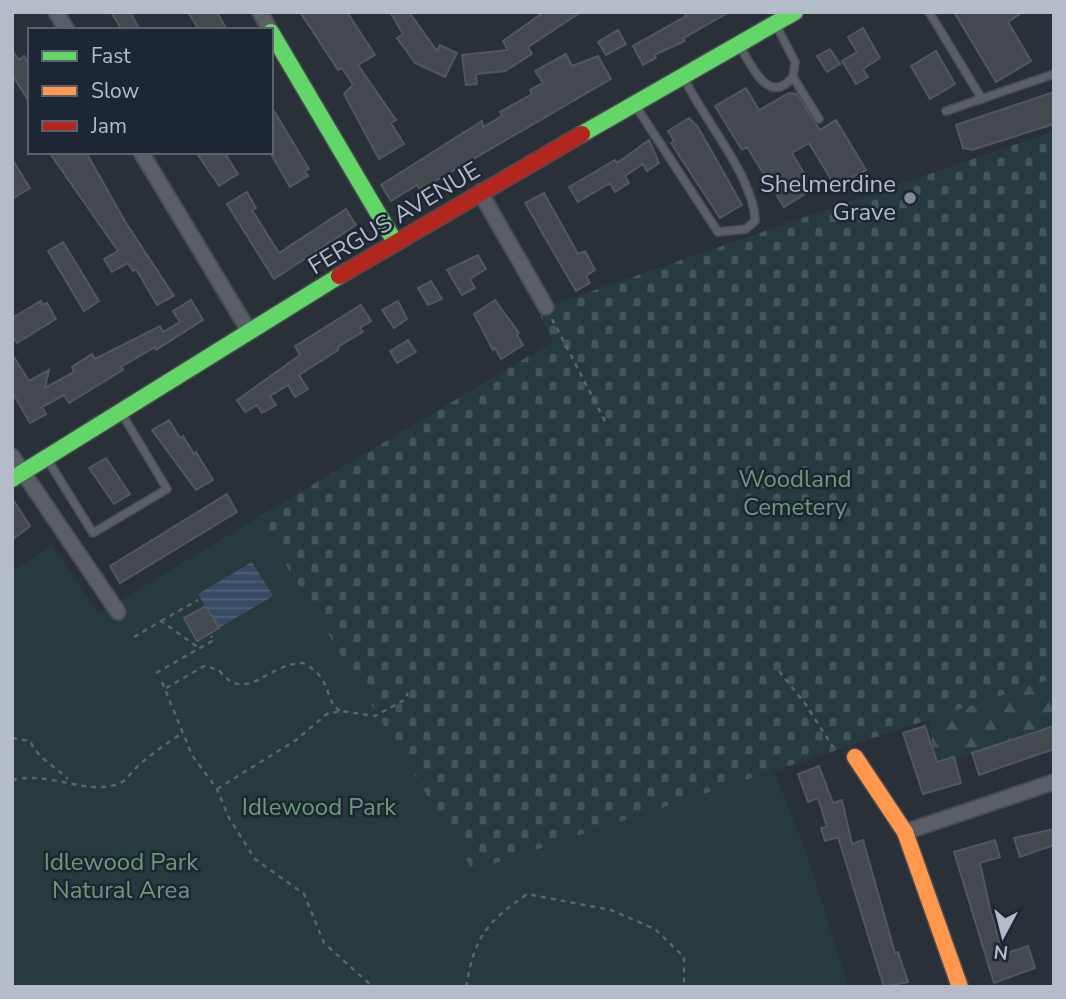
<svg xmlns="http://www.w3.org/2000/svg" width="1066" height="999" font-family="'Nunito Sans',sans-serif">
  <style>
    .forest { fill: url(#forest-firs) }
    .cemetery { fill: url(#cemetery-stones) }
    .green { fill: #273a3e }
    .water { fill: url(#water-rules) }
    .building { fill: #444950; stroke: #52575f; stroke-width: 2 }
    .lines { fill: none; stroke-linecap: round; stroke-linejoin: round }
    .lane-casing { stroke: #484c53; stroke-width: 10 }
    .street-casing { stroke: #484c53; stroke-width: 18 }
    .fast-casing { stroke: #484c53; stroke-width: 19 }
    .slow-casing { stroke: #484c53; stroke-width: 19 }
    .jam-casing { stroke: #484c53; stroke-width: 19 }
    .path { stroke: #5d636a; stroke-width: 2.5; stroke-dasharray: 5 5; stroke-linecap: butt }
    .lane { stroke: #5a5e66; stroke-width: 7 }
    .street { stroke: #5a5e66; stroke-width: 14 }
    .fast { stroke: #63d668; stroke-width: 16 }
    .slow { stroke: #ff974d; stroke-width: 16 }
    .jam { stroke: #b3261e; stroke-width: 16 }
    .poi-dot { fill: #848b96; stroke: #1d2633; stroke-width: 2.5 }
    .labels { text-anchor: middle; stroke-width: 5; stroke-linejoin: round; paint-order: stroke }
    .poi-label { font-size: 24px; fill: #b4bcc9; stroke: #1d2633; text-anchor: end }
    .street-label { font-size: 24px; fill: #b4bcc9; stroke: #1d2633 }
    .park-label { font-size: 24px; fill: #6b9a76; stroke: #1d2633 }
  </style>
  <defs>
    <pattern id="forest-firs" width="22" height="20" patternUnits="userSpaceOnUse" patternTransform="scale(1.75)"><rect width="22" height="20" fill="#273a3e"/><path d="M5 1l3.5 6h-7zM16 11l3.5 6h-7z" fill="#445559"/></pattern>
    <pattern id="cemetery-stones" width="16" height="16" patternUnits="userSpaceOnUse" patternTransform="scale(1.75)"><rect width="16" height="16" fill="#273a3e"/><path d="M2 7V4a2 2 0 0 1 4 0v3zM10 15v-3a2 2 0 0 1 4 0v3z" fill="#445559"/></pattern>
    <pattern id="water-rules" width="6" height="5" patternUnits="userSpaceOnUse" patternTransform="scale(1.75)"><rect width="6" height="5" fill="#384963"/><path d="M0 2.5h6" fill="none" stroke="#526178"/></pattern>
  </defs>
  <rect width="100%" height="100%" fill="#2a3038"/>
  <path class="forest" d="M1054,652V724L937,767L923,694Z"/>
  <path class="cemetery" d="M1054,131V678L473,871L257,518L554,341L540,316L563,301Z"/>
  <path class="green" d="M257,518L473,871L774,771L805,849L849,987H12V571L52,545L98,614Z"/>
  <path class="water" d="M252,562L273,596L219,628L198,594Z"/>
  <path class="building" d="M111,12H130L140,30H122Z
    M188,12H217L227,30H199Z
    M300,12H347L375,55L358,65L396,120L391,123L404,144L379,159L344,94L353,85L342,68L338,70Z
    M390,12H409L437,51L440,45L457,53L445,77L415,63L397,38L403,34Z
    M544,12H581L528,47L532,54L505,71L476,74L477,84L466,85L462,55L508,50L503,41Z
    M684,12H729L684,38L685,41L654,55L656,58L643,65L633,46L686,16Z
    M954,12H1023L1008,22L1031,61L996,82Z
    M863,28L880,58L863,69L868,77L856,84L842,61L857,52L848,37Z
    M618,30L626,44L606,55L598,42Z
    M830,49L840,64L827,72L817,56Z
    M12,50L19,60L24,56L30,65V103L12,75Z
    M936,51L955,84L930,99L911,66Z
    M566,54L572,66L598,56L611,79L420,190L417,185L391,201L381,185L482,121L483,127L502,116L500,112L532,94L530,90L543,83L535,71Z
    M746,88L759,110L789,93L797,94L820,130L836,120L866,170L835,186L809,143L792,153L813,189L784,207L747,147L742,150L715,106Z
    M1054,92V124L972,150L963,148L956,125Z
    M271,106L309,169L305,171L308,176L290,187L271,154Z
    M689,118L698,127L742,205L720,218L671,143L674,141L668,131Z
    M649,140L659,163L647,171L643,164L625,176L629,183L615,192L610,183L578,202L569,187L615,160L617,163Z
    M49,152H86L126,223L174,296L157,305L136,269L133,271L128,263L112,272L104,259L118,251Z
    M196,152H224L238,174L219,186Z
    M12,159L30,188L12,199Z
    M247,192L256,208L252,210L279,253L346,209L356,225L274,279L227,204Z
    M544,193L578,254L585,251L595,270L586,276L590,283L576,291L525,203Z
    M63,242L99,301L84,311L48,251Z
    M478,255L486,269L470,279L475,288L462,295L447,270Z
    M431,281L442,299L428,305L418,288Z
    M191,300L203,320L156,350L155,347L121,367L123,370L69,403L64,395L42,407L46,414L30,423L12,392V354L29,381L49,370L45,388L74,372L72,367L92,354L95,359L160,326L163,332L180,322L173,311Z
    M495,300L519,333L517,335L523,345L501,359L495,348L493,350L474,314Z
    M41,301L43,305L47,303L56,319L17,343L12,335V318Z
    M398,301L407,319L394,328L382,310Z
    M361,305L371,321L360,328L363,332L339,346L338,350L299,375L308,389L295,397L288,385L270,396L276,405L262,413L257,405L245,412L237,400L300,355L295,346Z
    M408,340L416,352L397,363L390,351Z
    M169,420L180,438L183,436L194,454L196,452L213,480L196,490L152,430Z
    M106,458L130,494L114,504L89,468Z
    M227,494L237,512L120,583L110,566Z
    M12,498L30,526L12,540Z
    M206,606L219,628L197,641L184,618Z
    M925,726L937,762L954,757L961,783L923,794L903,733Z
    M1054,726V749L979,775L972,753Z
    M819,766L833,803L842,800L852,844L863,840L895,953L898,952L908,982L884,987L838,837L825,841L821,828L827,827L818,798L808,802L798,774Z
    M1054,829V845L1020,857L1014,838Z
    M995,840L1000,857L980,863L991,913L1004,954L1028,946L1035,968L994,983L954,852Z"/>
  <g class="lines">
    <g class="lane-casing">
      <path id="lane" d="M929,12L982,99
        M775,23L795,62L793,77
        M739,45C751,64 768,107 793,77L819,119
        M635,105L718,232L746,229L755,221C754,176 702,118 683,76
        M946,111L1054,74
        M47,459L93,533L167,489L122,414"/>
    </g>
    <g class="street-casing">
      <path id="street" d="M56,12L67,30
        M260,12L270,30
        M141,152L249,331
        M480,192L546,307
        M12,456L118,612
        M905,832L1054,782"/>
    </g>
    <g class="fast-casing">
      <path id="fast" d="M271,32L395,242
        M582,134L795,12
        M12,479L339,276"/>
    </g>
    <g class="slow-casing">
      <path id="slow" d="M855,757L905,832L960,987"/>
    </g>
    <g class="jam-casing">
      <path id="jam" d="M339,276L582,134"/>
    </g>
    <path class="path" d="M552,319L606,423
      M161,621L198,600
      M134,637L161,621L199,648
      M779,671L806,705L833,747
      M156,673L214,640L211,636
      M162,682L192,755L217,789L229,818L255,859L304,894L324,943L373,987
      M166,688L204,666L219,670C246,706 267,663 303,663C335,679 323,703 341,711
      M12,738L30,741C38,759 54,765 68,779
      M12,780C47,771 84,794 115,785C127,782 130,773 139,765C150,755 171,740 183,733
      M217,789L296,740L327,714L341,711L375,716L404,700L408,693
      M466,987C475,936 486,923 527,894L611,910L655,929L684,957V987"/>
    <use href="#lane" class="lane"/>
    <use href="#street" class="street"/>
    <use href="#fast" class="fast"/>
    <use href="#slow" class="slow"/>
    <use href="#jam" class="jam"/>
  </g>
  <circle class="poi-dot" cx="910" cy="198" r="7"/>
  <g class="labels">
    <g class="poi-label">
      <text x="896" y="192">Shelmerdine<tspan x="896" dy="28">Grave</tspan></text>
    </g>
    <g class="street-label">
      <text transform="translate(394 218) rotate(-31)" y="8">FERGUS AVENUE</text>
    </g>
    <g class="park-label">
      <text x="795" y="487">Woodland<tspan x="795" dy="28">Cemetery</tspan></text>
      <text x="319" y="815">Idlewood Park</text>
      <text x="121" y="870">Idlewood Park<tspan x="121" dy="28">Natural Area</tspan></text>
    </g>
  </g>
  <rect width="1066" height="999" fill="none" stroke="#b4bcc9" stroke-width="28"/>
  <rect x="28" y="28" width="245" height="126" fill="#1d2633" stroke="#59626f" stroke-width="2"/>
  <rect x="42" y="51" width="35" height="10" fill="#63d668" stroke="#59626f" stroke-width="2"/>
  <text x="91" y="63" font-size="21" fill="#b4bcc9">Fast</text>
  <rect x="42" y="86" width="35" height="10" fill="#ff974d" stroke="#59626f" stroke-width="2"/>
  <text x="91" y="98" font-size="21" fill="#b4bcc9">Slow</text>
  <rect x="42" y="121" width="35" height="10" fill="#b3261e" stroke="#59626f" stroke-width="2"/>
  <text x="91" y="133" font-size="21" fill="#b4bcc9">Jam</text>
  <g transform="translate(1003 936) rotate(187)" stroke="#1d2633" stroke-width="5" paint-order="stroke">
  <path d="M0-5L12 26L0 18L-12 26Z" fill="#b4bcc9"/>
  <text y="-10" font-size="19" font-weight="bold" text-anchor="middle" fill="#b4bcc9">N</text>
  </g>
</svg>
